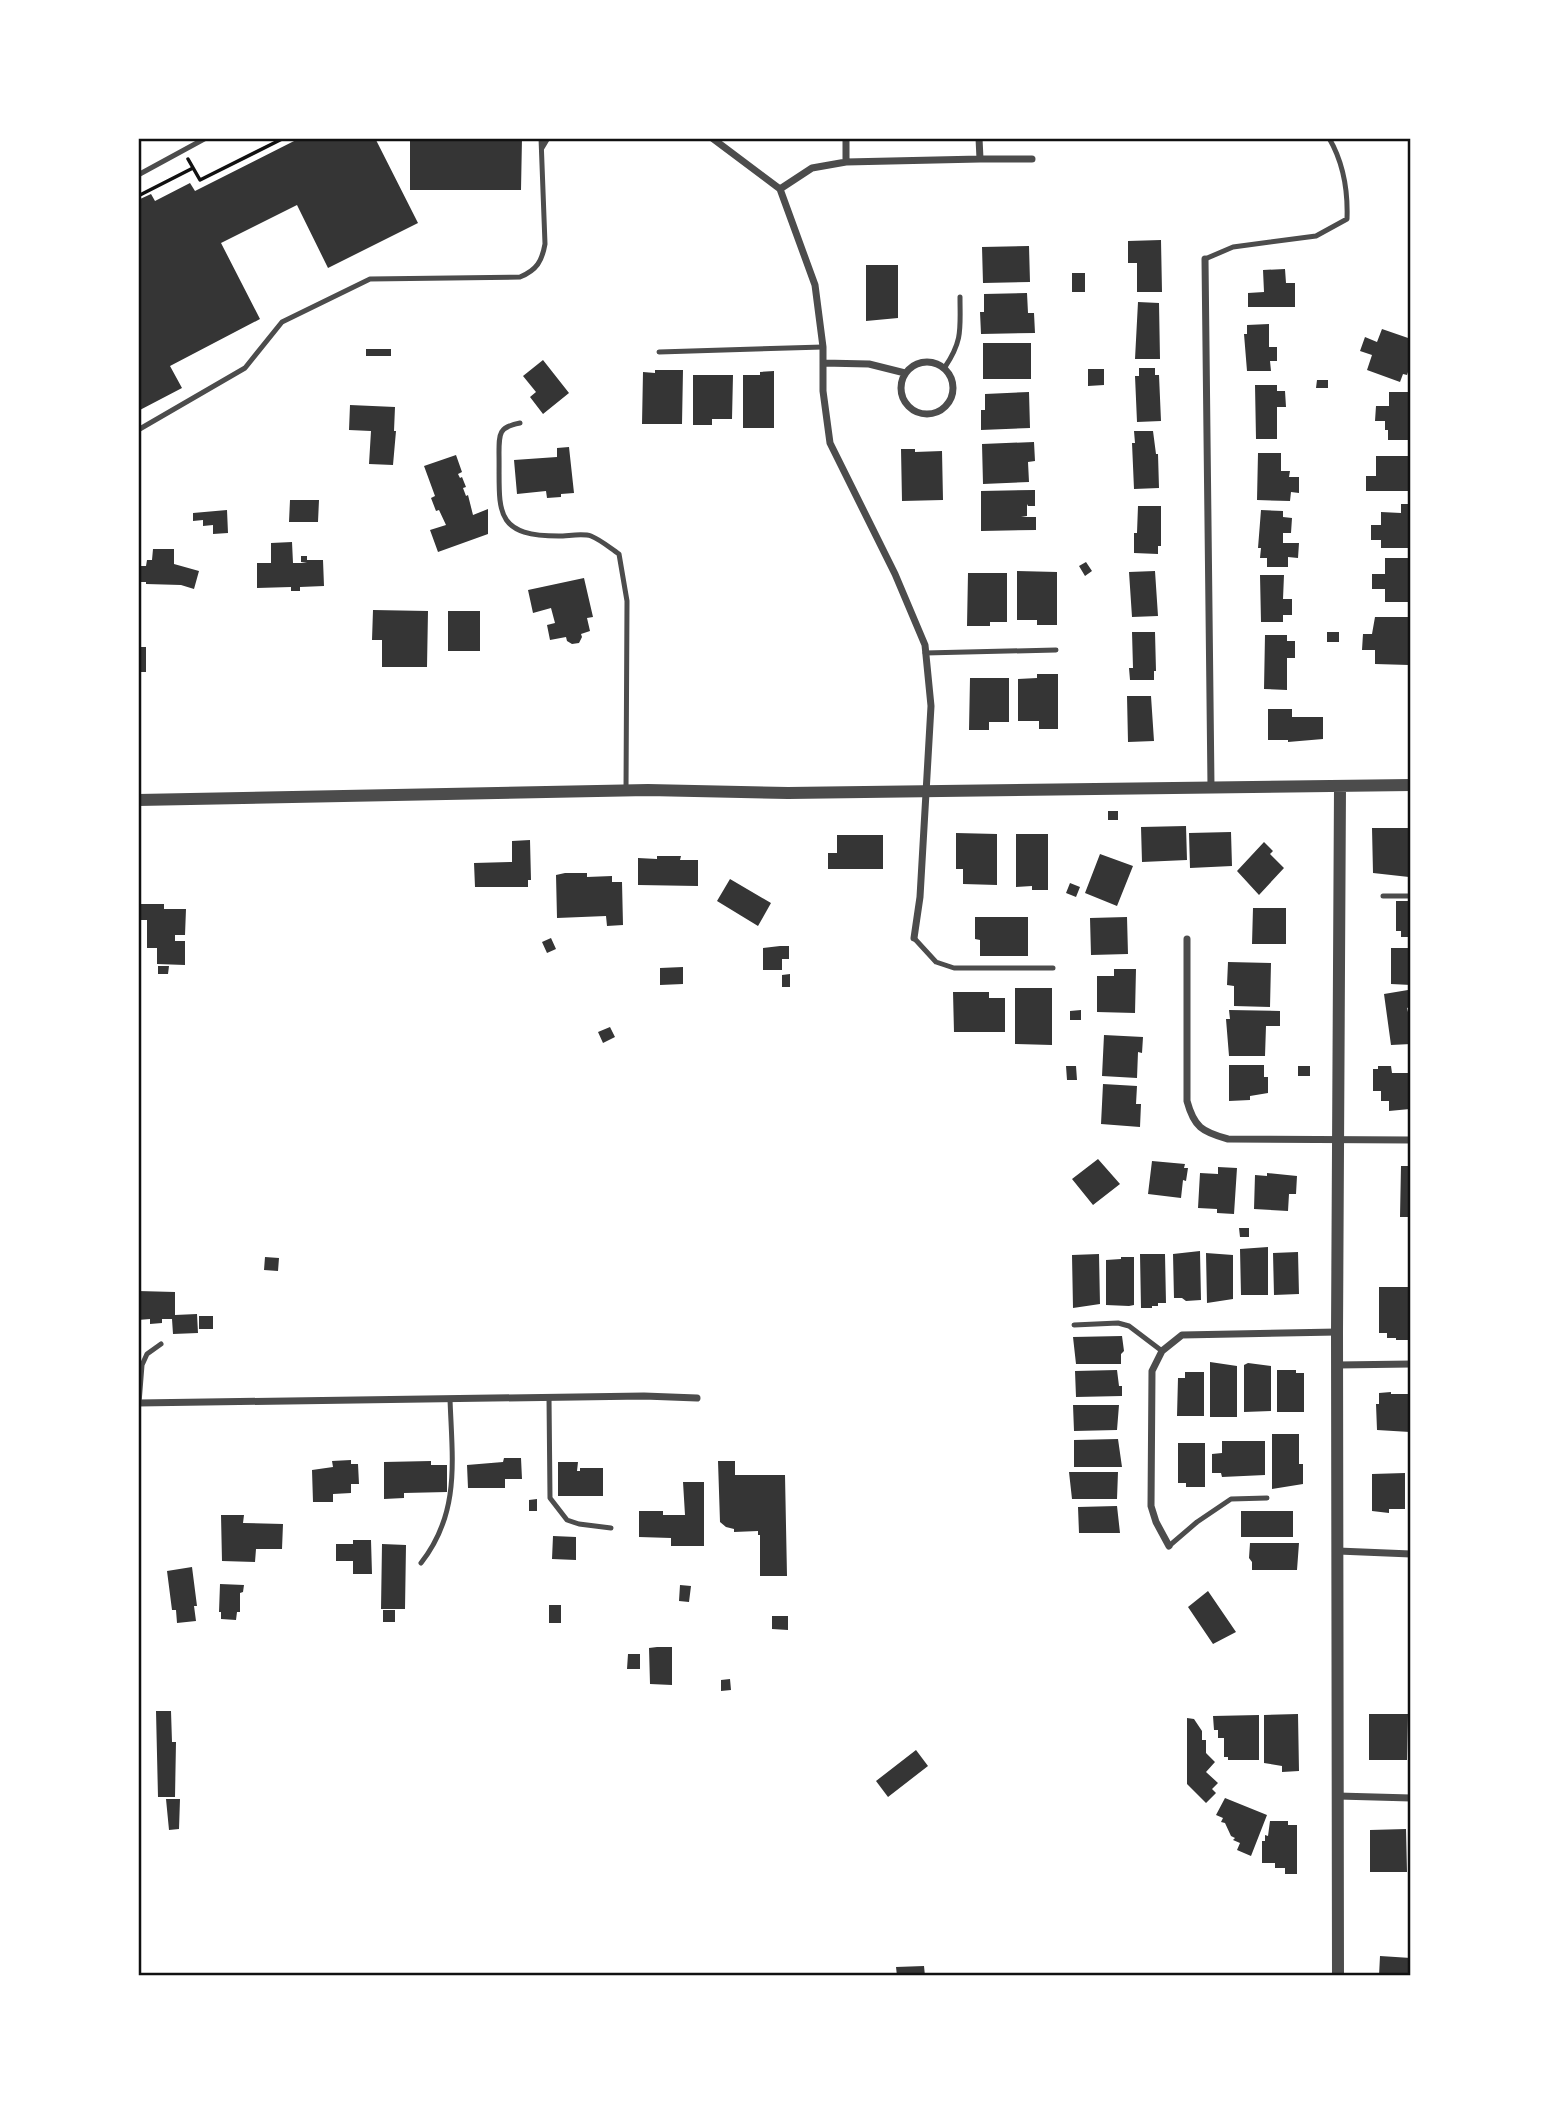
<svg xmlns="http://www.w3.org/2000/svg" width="1549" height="2114" font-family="'Alegreya Sans',sans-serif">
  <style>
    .building { fill: #353535 }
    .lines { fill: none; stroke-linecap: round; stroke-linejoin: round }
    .path { stroke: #111; stroke-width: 3.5 }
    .service { stroke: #4c4c4c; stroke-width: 5 }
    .minor { stroke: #4c4c4c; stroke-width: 7 }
    .tertiary { stroke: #4c4c4c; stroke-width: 12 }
    .neatline { fill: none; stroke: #111; stroke-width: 2.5 }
  </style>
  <rect width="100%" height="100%" fill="#fff"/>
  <path class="building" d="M300,138H375L418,223L328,268L297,205L221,243L260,319L170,366L182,388L138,411V200L151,194L155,201L190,183L195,191Z
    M410,138H522L521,190H410Z
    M1161,240L1162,292H1137V263H1128V241Z
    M1029,246L1030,282L983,283L982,247Z
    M866,265H898V318L866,321Z
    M1285,269L1286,283H1295V307H1248V293L1264,292L1263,270Z
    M1072,273H1085V292H1072Z
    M1027,293L1028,313H1034L1035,333L981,334L980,312H984V294Z
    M1138,302L1159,303L1160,359H1135Z
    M1269,324V347H1277V361H1270L1271,371H1247L1244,334H1247V325Z
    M1382,329L1411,339V357L1408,366H1410L1407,375L1403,374L1400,382L1367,370L1372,355L1360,351L1365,337L1377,342Z
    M983,343H1031V379H983Z
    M366,349H391V356H366Z
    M543,360L569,393L543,414L530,397L536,392L523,376Z
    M1139,368H1155V375H1159L1161,421L1137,422L1135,376H1139Z
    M1088,369H1104V385L1088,386Z
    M655,370H683L682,424H642L643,372L655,373Z
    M774,371V428H743V375H760V372Z
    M693,375H733L732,419H712V425H693Z
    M1317,380H1328V388H1316Z
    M1255,385H1277V391H1285L1286,407H1277V439H1256Z
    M1029,392L1030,428L981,430V410H985V394Z
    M1389,392H1411V440H1388V430H1385V421H1375L1376,406H1389Z
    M350,405L395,407L394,431H396L393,465L369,464L371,431L349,430Z
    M1134,431H1153L1156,454H1158L1159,488L1134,489L1132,443H1135Z
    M1034,442L1035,461L1028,462L1029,482L983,484L982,444Z
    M569,447L574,493L561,494V497L547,498L546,491L517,494L514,460L557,457V448Z
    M901,449H915V452L942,451L943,500L902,501Z
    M1258,453H1281V471H1290L1289,477H1299V493L1291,492L1290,501L1257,500Z
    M456,455L462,472L458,474L460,478L462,477L466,487L463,488L466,496L468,495L473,515L488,509V534L438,552L430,530L446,525L439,510L436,511L431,498L435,496L424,466Z
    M1376,456H1411V491H1366V476H1376Z
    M1035,490V506H1028L1027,504V516L1021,517H1036V530L981,531V491Z
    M290,500H319L318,522H289Z
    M1401,504H1411V548H1381V540H1371V525H1381V512L1401,513Z
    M1138,506H1161V546H1158V554L1134,553V533H1137Z
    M227,510L228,533L213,534V525L203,526V520L193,521V513Z
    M1261,510L1283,511V517L1292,518L1291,533H1283V543H1299L1298,558L1288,557V567H1267V558H1260L1261,548H1258Z
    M292,542L293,563H307L301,562V556H307V560H323L324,586L300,587V591H291V587L257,588V563H271V543Z
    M153,549H174V564L199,571L194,589L181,585L146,584V582H138V566H146L147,560H152Z
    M1385,558H1411V602H1385V589H1372V574H1385Z
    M1086,562L1092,571L1085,576L1079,566Z
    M1017,571L1057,572V625H1037V620H1017Z
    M1155,571L1158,616L1132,617L1129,572Z
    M968,573H1007V622H990V626H967Z
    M1260,575H1284L1283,599H1292V615H1283V622H1261Z
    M584,578L593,617L587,618L590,631L581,634L582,637L579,643L572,644L567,641L566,637L550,640L547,625L555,623L551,608L533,613L528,590Z
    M373,610L428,611L427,667H382V640H372Z
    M448,611H480V651H448Z
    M1375,617H1409V665L1375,664V650H1362L1363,634H1372Z
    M1132,632H1155L1156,671H1154V680H1130L1129,668H1133Z
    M1327,632H1339V642H1327Z
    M1265,635H1287V641H1295V658H1287V690L1264,689Z
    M138,647H146V672H138Z
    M1037,674H1058V729H1039V721H1018V679L1037,678Z
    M970,678H1009V722H989V730H969Z
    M1127,696H1151L1154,741L1128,742Z
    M1268,709H1292V717H1323V739L1288,742V740H1268Z
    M1108,811H1118V820H1108Z
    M1186,826L1187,860L1142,862L1141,827Z
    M1372,828H1408L1409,877L1373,873Z
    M1231,832L1232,866L1190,868L1189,833Z
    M956,833L997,834V885L963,884V869H956Z
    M1016,834H1048V890H1032V886L1016,887Z
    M837,835H883V869H828V853H837Z
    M530,840L531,880H528V887H475L474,863L512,862V841Z
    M1264,842L1273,851L1270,854L1284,868L1259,895L1237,871Z
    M1100,854L1133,866L1117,906L1085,893Z
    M657,856H681L680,860H698V886L638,885V858L657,859Z
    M565,873H587V877L612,876V882H622L623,925L607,926L606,916L557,918L556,875Z
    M730,879L771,903L758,926L717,901Z
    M1070,883L1080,887L1076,897L1066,893Z
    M1396,901H1411V937H1401V931H1396Z
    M141,904H164V909H186L185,935H175V941H185V965L157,964V948H147V920H141Z
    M1253,908H1286V944H1252Z
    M975,917H1028V956H980V940L975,939Z
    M1127,917L1128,954L1091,955L1090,918Z
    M551,938L556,949L547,953L542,942Z
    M780,946H789V959H782V970H763V948Z
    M1391,948H1411V985L1391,984Z
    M1228,962L1271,963L1270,1007L1234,1006V986L1227,985Z
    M158,966H169L168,974H158Z
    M683,967V984L660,985V968Z
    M1114,969H1136L1135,1013L1097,1012V976H1114Z
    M790,974V987H782V975Z
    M1015,988H1052V1045L1015,1044Z
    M1408,990L1410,1007L1407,1008L1408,1012H1411V1044L1391,1045L1384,994Z
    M953,992H989V998H1005V1032H954Z
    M1081,1010V1020H1070V1011Z
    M1229,1010L1280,1011V1026H1266L1265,1056H1229L1226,1019H1230Z
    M610,1027L615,1037L603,1043L598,1032Z
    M1104,1035L1143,1037L1142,1053L1138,1052L1137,1078L1102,1076Z
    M1229,1065H1264V1077H1268V1093L1250,1096V1100L1229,1101Z
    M1066,1066H1076L1077,1080H1067Z
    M1298,1066H1310V1076H1298Z
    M1378,1066H1391L1392,1073H1411L1410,1109L1389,1111V1101H1381V1091H1373V1069H1378Z
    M1103,1084L1137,1086L1136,1104H1141L1140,1127L1101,1124Z
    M1098,1159L1120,1184L1093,1205L1072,1179Z
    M1152,1161L1185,1164L1184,1168H1188L1186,1181L1183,1180L1181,1198L1148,1194Z
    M1401,1166H1411V1217H1400Z
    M1218,1167L1237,1168L1234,1214L1217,1213V1209L1198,1208L1200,1173L1218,1174Z
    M1267,1173L1297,1176L1296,1194H1289L1288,1211L1254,1209L1255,1175L1267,1176Z
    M1239,1228H1249V1237H1240Z
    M1268,1247V1295H1241L1240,1249Z
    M1200,1251L1201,1300L1186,1301L1182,1298H1174L1173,1254Z
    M1298,1252L1299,1294L1274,1295L1273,1253Z
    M1206,1253L1233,1255V1299L1207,1303Z
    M1099,1254L1100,1304L1073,1308L1072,1255Z
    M1140,1254H1165L1166,1303H1158V1306H1152V1308H1141Z
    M265,1257L279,1258L278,1271L264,1270Z
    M1121,1257H1134V1305L1129,1306L1106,1305V1260L1121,1259Z
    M1379,1287H1411V1340H1396V1338H1387V1333H1379Z
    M138,1291L175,1292V1315L197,1314L198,1333L173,1334L172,1319H162V1323L150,1324V1319L138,1320Z
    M199,1316H213V1329H199Z
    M1122,1336L1124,1351L1121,1354V1364H1076L1073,1337Z
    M1210,1362L1237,1366V1417H1210Z
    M1248,1363L1271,1366V1411L1244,1412V1365Z
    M1117,1370L1119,1386H1122V1396L1076,1397L1075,1371Z
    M1277,1370H1296V1373H1304V1412H1277Z
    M1185,1372H1204V1416H1177L1178,1378H1185Z
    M1391,1392V1394H1411L1410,1432L1377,1430L1376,1404H1379V1393Z
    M1073,1405H1119L1117,1430L1074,1431Z
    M1272,1434H1299V1464H1303V1484L1272,1489Z
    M1118,1439L1122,1467H1074V1440Z
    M1222,1441H1265V1475L1222,1477L1221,1473H1212V1454L1222,1453Z
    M1178,1443H1205V1487H1186V1483H1178Z
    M504,1458H521L522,1479H505V1488H468L467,1465L503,1462Z
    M351,1460V1464H358L359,1484H351V1493L333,1494V1502H313L312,1470L333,1467L332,1461Z
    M431,1461V1465H447V1492L404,1493V1498L384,1499V1462Z
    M718,1461H735V1475H785L787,1576H760V1535H758V1531L734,1532V1529L726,1527L720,1522Z
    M558,1462H578L577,1471H580V1468H603V1496H558Z
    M1069,1472H1118L1117,1499H1072Z
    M1405,1473V1509H1389V1513L1372,1511V1474Z
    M683,1482H704V1546H671V1538L639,1537V1511H663V1515H685Z
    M537,1499V1511H529V1500Z
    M1117,1506L1120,1533H1079L1078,1507Z
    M1241,1511H1293V1537H1241Z
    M221,1515H244L243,1523L283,1524L282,1549H256L255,1562L222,1561Z
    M553,1536L576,1537V1560L552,1559Z
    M353,1540H371L372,1574H353V1561H336V1544H353Z
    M1250,1543H1299L1297,1570H1252V1562L1249,1558Z
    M382,1544L406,1545L405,1609H381Z
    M192,1567L197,1606H194L196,1621L177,1623L176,1610H172L167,1571Z
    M220,1584L244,1585L243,1592L240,1593V1612H237L236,1620L221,1619V1612H219Z
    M680,1585L691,1586L689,1602L679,1601Z
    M1208,1591L1236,1632L1213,1644L1188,1607Z
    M549,1605H561V1623H549Z
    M383,1610H395V1622H383Z
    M772,1616H788V1630L772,1629Z
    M657,1647H672V1685L650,1684L649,1648Z
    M628,1654H640V1669H627Z
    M730,1679L731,1690L721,1691V1680Z
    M156,1711H171L172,1742H176L175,1797H158Z
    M1298,1714L1299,1771L1282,1772V1766L1264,1763V1715Z
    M1369,1714H1408L1407,1760H1369Z
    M1259,1715V1760H1228V1757H1224V1738H1218V1730H1214L1213,1716Z
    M1187,1718L1194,1719L1202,1731V1740H1206V1753L1215,1762L1206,1772L1218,1783L1212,1789L1216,1793L1206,1803L1187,1784Z
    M916,1750L928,1766L888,1797L876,1781Z
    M1225,1798L1267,1815L1251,1856L1237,1850L1240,1843L1233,1840L1235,1838L1231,1836L1225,1823L1221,1822L1223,1818L1216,1815Z
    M166,1799H180L179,1829L169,1830Z
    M1270,1821H1288V1825H1297V1874H1285V1868H1275V1863H1262V1841H1265V1835L1268,1836Z
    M1406,1829L1407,1872H1370V1830Z
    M1380,1956L1411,1958V1976H1379Z
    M924,1966L925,1976H897L896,1967Z"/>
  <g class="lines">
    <path class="path" d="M188,159L200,180L284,138
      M138,196L193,168"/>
    <path class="service" d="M542,148L548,138
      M138,175L206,138
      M1205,259L1233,247L1316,236L1347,219C1348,192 1343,162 1329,138
      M659,352L823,347
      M945,367C963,340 960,329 960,297
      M520,423C499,427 499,433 499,453C500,509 491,536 559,536C568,536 583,533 591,536C601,540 610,548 619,554L627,601L626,791
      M138,430L245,368L282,322L370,279L520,277C537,270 542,261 545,244L541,138
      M925,653L1056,650
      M1383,896H1411
      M914,938L936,962L954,968H1053
      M1074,1325L1118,1323L1129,1326L1162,1351
      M549,1397L550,1498L567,1520L579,1524L611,1528
      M139,1403L142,1365L147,1354L161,1344
      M1169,1546L1197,1522L1231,1499L1267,1498
      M421,1563C461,1512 452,1458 450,1399"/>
    <path class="minor" d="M712,138L780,189
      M846,138V162
      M980,159H1032
      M780,189L815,285L823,347V391L830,443L895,574L925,645L931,706L920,897L914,938
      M780,189L812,168L846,162L980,159L979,138
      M1205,259L1211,787
      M901 388a26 26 0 1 1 52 0a26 26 0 1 1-52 0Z
      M823,363L869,364L905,373
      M1187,939V1101C1194,1127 1202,1132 1228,1139L1411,1140
      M1338,1365L1411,1364
      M138,1403L644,1396L697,1398
      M1169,1546L1156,1522L1151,1506L1152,1371L1162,1351L1182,1335L1337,1332
      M1338,1551L1411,1554
      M1338,1796L1411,1798"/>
    <path class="tertiary" d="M138,800L648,790L788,793L1411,785
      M1338,1976L1337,1332L1340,787"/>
  </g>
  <rect width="1549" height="2114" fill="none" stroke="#ffffff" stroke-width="280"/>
  <rect x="140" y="140" width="1269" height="1834" class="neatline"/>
</svg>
